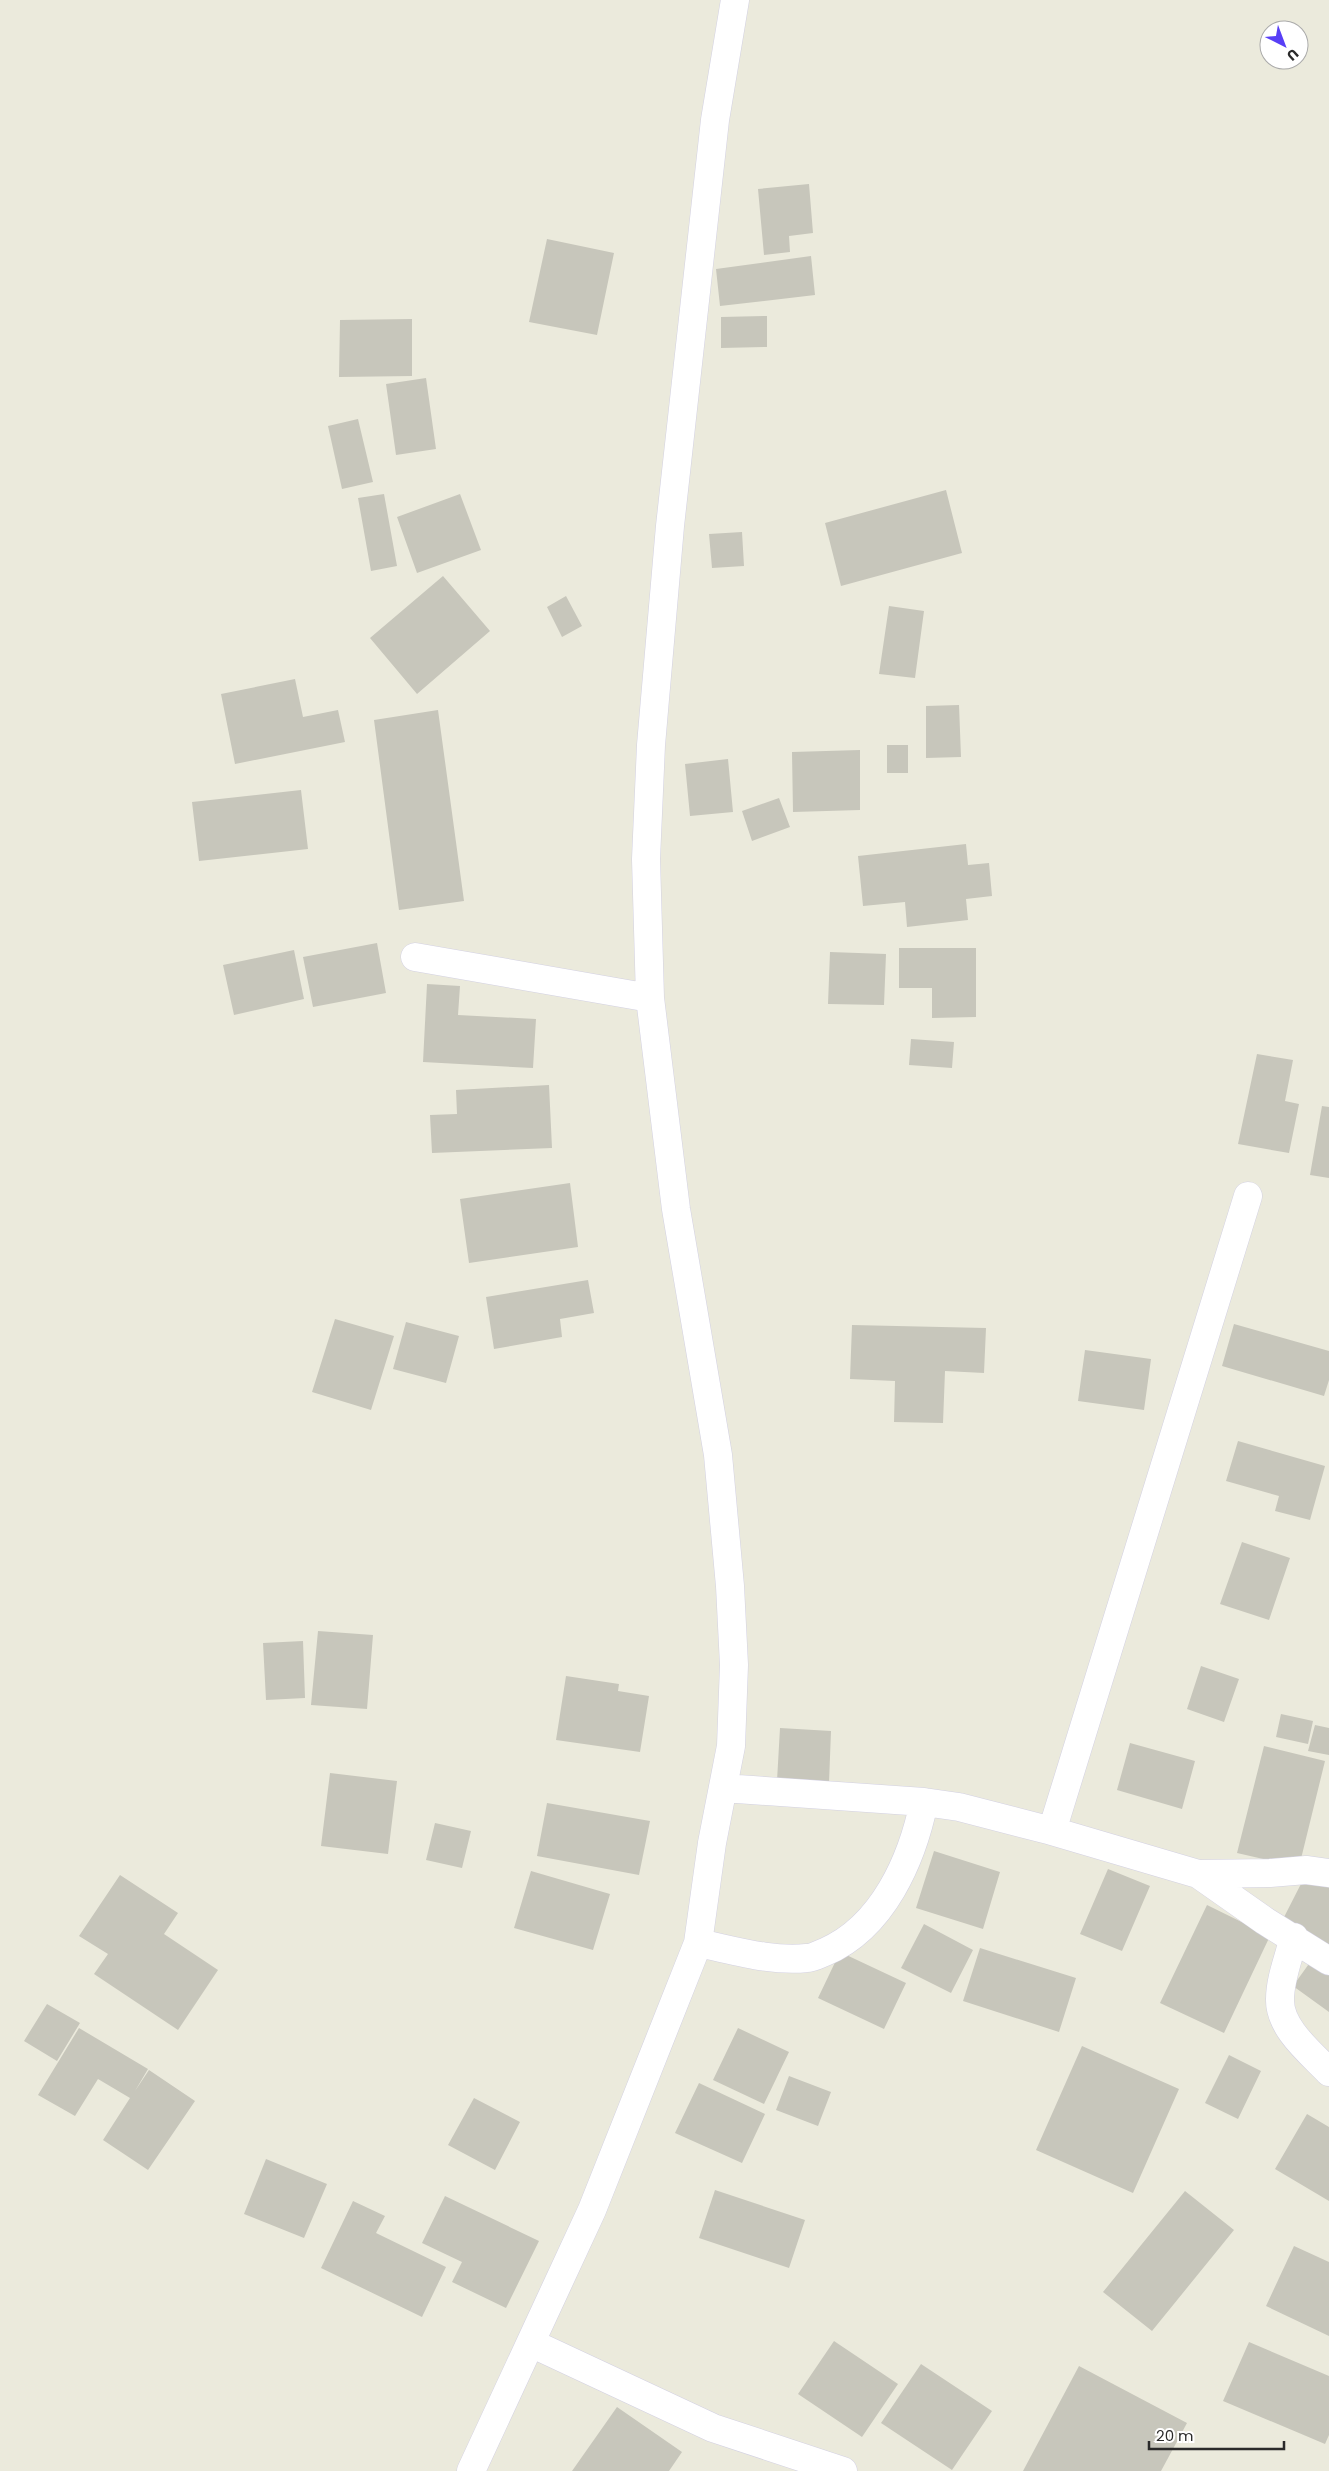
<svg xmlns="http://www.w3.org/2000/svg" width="1329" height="2471" font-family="Poppins,sans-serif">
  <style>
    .building { fill: #c7c6bb }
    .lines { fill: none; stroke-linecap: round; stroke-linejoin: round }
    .street-casing { stroke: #d3d1e2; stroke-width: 29 }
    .street { stroke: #fff; stroke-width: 28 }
  </style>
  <rect width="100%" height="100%" fill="#ebeadc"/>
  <path class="building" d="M809,184L813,233L789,236L790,252L764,255L758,189Z
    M547,239L614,253L597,335L529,322Z
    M811,256L815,295L720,306L716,269Z
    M767,316V347L721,348V317Z
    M412,319V376L339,377L340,320Z
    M426,378L436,449L396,455L386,384Z
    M358,419L373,482L342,489L328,426Z
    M946,490L962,553L841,586L825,523Z
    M384,494L397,566L371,571L358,498Z
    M460,494L481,550L417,573L397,517Z
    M742,532L744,566L712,568L709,534Z
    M443,576L490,631L417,694L370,638Z
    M566,596L582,626L562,637L547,607Z
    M889,606L924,611L915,678L879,674Z
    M295,679L303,717L338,710L345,742L235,764L221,694Z
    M959,705L961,757L926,758V706Z
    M438,710L464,901L399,910L374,720Z
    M887,745H908V773H887Z
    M860,750V810L793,812L792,752Z
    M728,759L733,812L690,816L685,764Z
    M301,790L308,849L199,861L192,802Z
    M779,798L790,827L752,841L742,811Z
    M966,844L968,865L989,863L992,896L966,899L968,920L907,927L905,902L863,906L858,856Z
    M377,943L386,993L313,1007L303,957Z
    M899,948H976V1017L932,1018V988H899Z
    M294,950L304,999L234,1015L223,965Z
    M830,952L886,954L884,1005L828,1004Z
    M427,984L460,986L458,1015L536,1019L533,1068L423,1062Z
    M911,1039L954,1042L952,1068L909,1065Z
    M1257,1054L1293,1060L1285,1101L1299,1104L1289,1153L1238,1144Z
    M549,1085L552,1148L432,1153L430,1115L457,1114L456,1090Z
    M1322,1106L1329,1107V1178L1310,1175Z
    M570,1183L578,1247L469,1263L460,1199Z
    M588,1280L594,1313L560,1319L562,1337L494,1349L486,1297Z
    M335,1319L394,1336L371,1410L312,1392Z
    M406,1322L459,1336L446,1383L393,1369Z
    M1234,1324L1329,1351V1380L1324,1396L1222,1366Z
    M852,1325L986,1328L984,1373L945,1371L943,1423L894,1422L895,1381L850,1379Z
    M1085,1350L1151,1359L1144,1410L1078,1401Z
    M1238,1441L1325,1466L1310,1520L1275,1511L1279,1496L1226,1481Z
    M1242,1542L1290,1558L1269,1620L1220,1604Z
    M318,1631L373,1635L367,1709L311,1705Z
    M303,1641L305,1698L266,1700L263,1643Z
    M1201,1666L1239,1679L1224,1722L1187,1709Z
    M566,1676L619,1684L618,1691L649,1696L640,1752L556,1740Z
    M1281,1714L1313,1721L1308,1744L1276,1737Z
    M1315,1725L1329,1728V1755L1308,1751Z
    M780,1728L831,1731L829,1783L777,1781Z
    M1130,1743L1195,1761L1182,1809L1117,1790Z
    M1264,1746L1325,1761L1299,1867L1237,1853Z
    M330,1773L397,1781L388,1854L321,1846Z
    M547,1803L650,1821L639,1875L537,1856Z
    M435,1823L471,1831L462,1868L426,1860Z
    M934,1851L1000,1872L983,1929L916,1908Z
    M1108,1869L1150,1886L1122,1951L1080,1934Z
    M531,1871L610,1894L593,1950L514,1928Z
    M120,1875L178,1913L164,1934L218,1970L178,2030L94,1974L108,1954L79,1936Z
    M1305,1876L1329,1888V1950L1280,1925Z
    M1207,1905L1270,1936L1224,2033L1160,2003Z
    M924,1924L973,1950L951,1993L901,1968Z
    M980,1948L1076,1978L1059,2032L963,2001Z
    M840,1952L906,1983L884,2029L818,1998Z
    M1311,1961L1329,1974V2012L1293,1986Z
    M47,2004L80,2023L57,2061L24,2041Z
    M79,2028L148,2069L135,2091L149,2070L195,2101L148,2170L103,2140L130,2098L98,2079L75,2116L38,2095Z
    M738,2028L789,2052L764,2104L713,2080Z
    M1082,2046L1179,2089L1133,2193L1036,2150Z
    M1229,2055L1261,2071L1238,2119L1205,2103Z
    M789,2076L831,2092L818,2126L776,2110Z
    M699,2083L765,2114L742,2163L675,2133Z
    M474,2098L520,2122L495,2170L448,2145Z
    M1307,2114L1329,2127V2201L1275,2169Z
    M266,2159L327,2184L304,2238L244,2214Z
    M715,2190L805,2220L789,2268L699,2238Z
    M1185,2191L1234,2230L1152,2331L1103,2292Z
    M445,2196L539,2241L506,2308L452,2282L462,2262L422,2243Z
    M353,2201L385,2216L376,2233L446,2267L422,2317L321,2268Z
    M1294,2246L1329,2262V2336L1266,2306Z
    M834,2341L898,2384L862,2437L798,2394Z
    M1249,2342L1329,2376V2435L1325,2444L1223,2401Z
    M921,2364L992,2411L952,2470L881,2423Z
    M1079,2366L1187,2423L1161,2471H1023Z
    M617,2407L682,2452L669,2471H572Z"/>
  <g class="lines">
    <g class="street-casing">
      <path id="street" d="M415,957L650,998
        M723,1788L924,1802L959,1807L1052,1831L1198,1874L1270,1873L1306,1870L1329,1873
        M1052,1831L1248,1196
        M1198,1874L1265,1921L1329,1961
        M1294,1937C1289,1957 1280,1979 1280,1999C1279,2028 1311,2053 1329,2072
        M698,1943C733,1950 771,1962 807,1958C813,1958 819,1954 825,1952C883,1927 912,1860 924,1802
        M531,2343L713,2428L843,2471
        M471,2471L592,2210L698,1943L712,1843L731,1746L734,1665L730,1586L718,1455L676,1209L650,998L646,859L651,745L670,526L715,120L735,0"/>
    </g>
    <use href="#street" class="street"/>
  </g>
  <g transform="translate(1284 45) rotate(138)"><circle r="24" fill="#ffffff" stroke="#aaaaaa"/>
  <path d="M0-4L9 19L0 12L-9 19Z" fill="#583ff6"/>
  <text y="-8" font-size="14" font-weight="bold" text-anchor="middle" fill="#2a2a2a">U</text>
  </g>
  <path d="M1149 2441v8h135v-8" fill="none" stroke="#2a2a2a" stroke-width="2.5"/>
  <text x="1156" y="2441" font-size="15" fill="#2a2a2a" stroke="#ffffff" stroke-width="4" paint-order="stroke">20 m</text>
</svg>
